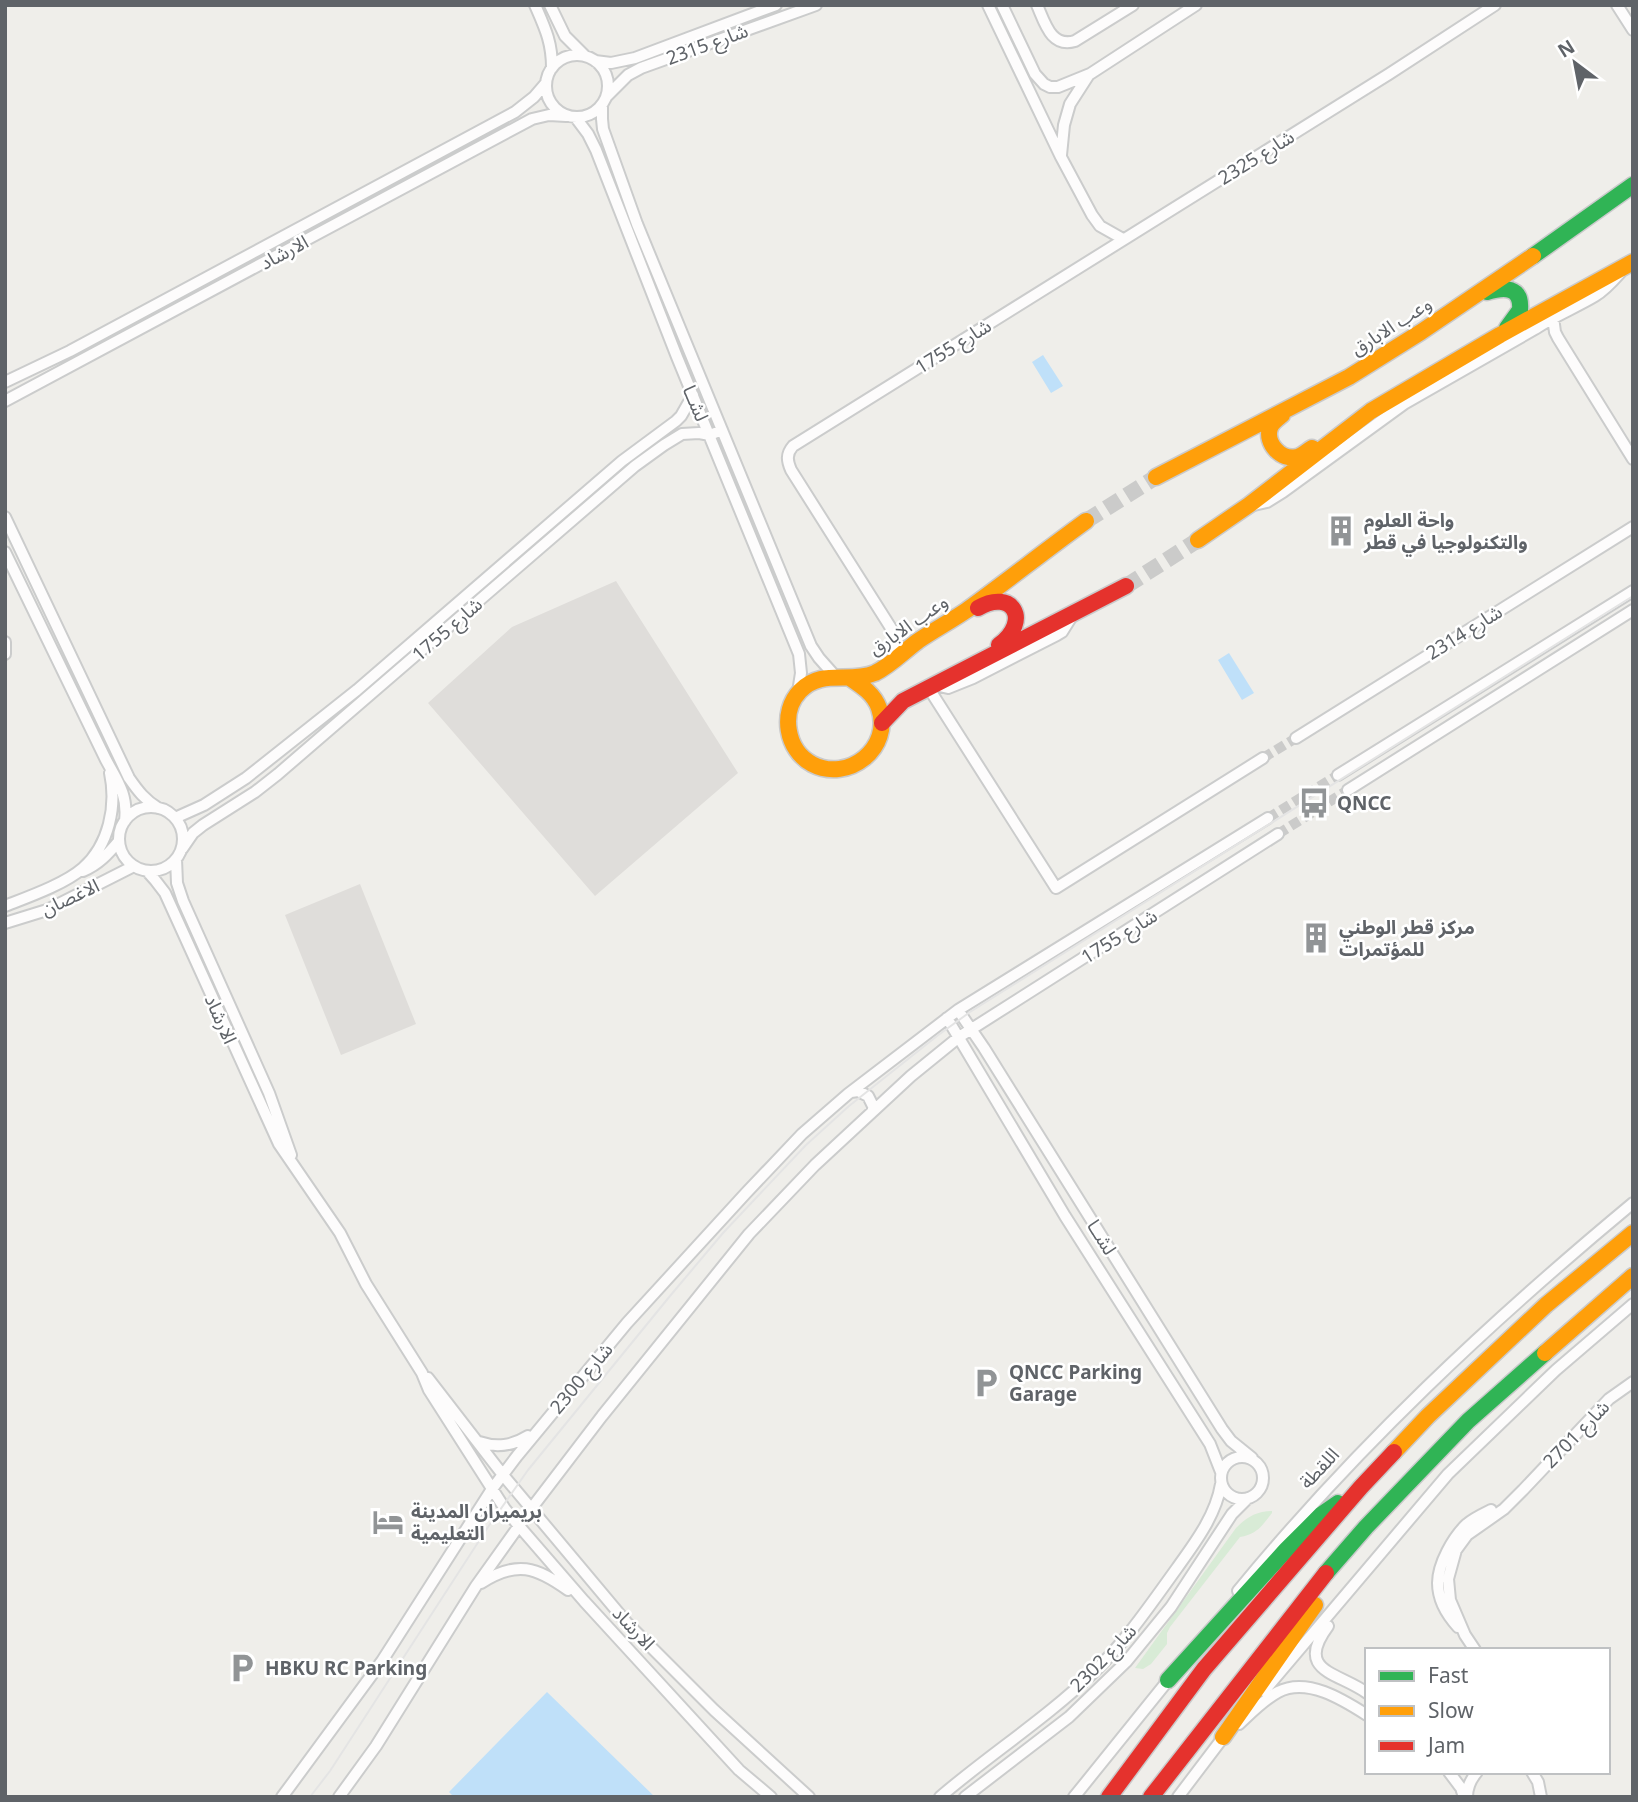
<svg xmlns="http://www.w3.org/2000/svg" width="1638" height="1802" font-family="'Noto Sans','Noto Sans Arabic',sans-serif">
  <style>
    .industrial { fill: #dfddda }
    .green { fill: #d8ebd6 }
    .water { fill: #bfe0f9 }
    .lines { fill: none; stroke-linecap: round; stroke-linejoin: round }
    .street-tunnel { stroke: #cbcbca; stroke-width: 10; stroke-dasharray: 10 5; stroke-linecap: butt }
    .secondary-tunnel { stroke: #cbcbca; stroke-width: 16; stroke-dasharray: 16 8; stroke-linecap: butt }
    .street-casing { stroke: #cbcccc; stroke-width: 14 }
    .fast-casing { stroke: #cacacb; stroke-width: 19 }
    .slow-casing { stroke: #cacacb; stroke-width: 19 }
    .jam-casing { stroke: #cacacb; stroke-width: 19 }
    .street { stroke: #fdfcfc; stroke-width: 10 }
    .fast { stroke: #30b455; stroke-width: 16 }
    .slow { stroke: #ff9f0a; stroke-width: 16 }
    .jam { stroke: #e5322d; stroke-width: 16 }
    .tram { stroke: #e4e4e4; stroke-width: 2 }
    .labels { text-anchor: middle; stroke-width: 5; stroke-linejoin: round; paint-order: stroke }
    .street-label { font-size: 19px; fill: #5f6368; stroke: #fff }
    .poi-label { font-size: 19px; font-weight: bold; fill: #5f6368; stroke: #fff; text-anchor: start }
  </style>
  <rect width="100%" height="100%" fill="#efeeea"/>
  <path class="industrial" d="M616,581L738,773L595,896L428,703L512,627Z
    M360,884L416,1024L341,1055L285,915Z"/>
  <path class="green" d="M1272,1511V1513C1261,1527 1257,1534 1240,1537L1170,1627L1167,1633V1644L1151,1664L1143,1669L1135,1668L1236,1528C1247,1517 1257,1511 1272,1511Z"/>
  <path class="water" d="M1043,355L1063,386L1051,393L1032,362Z
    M1229,653L1254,693L1242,700L1218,660Z
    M547,1692L655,1797H454L449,1792Z"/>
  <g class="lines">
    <path class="street-tunnel" d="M1263,758L1296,738
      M1268,818L1338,775
      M1278,834L1348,790"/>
    <path class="secondary-tunnel" d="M1086,521L1156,477
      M1126,586L1198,540"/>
    <g class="street-casing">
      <path id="street" d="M535,5C545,28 552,42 552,68
        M550,5L565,36L585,56
        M988,5L1061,157L1092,215L1100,226L1123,239
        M1002,5L1035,74L1044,84L1050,87H1058L1090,74L1196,5
        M1037,5C1045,23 1051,48 1075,41L1133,5
        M1617,5L1633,30
        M546 86a31 31 0 1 1 62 0a31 31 0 1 1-62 0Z
        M595,61L611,63L635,58L776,5
        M607,96L628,75L641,68L816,5
        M602,105V119L603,129L637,224L811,646L819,658L835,676
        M576,118L588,134L596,150L677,357L799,654L801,673L798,692
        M1061,155L1064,125L1070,104L1088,76
        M1553,317L1555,332L1558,338L1633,459
        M5,382L70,351L515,112L534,97L546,83
        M5,401L532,119L549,115L566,116
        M1254,505L1267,502L1283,492L1404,404L1535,329C1554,316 1575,308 1595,296C1605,290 1612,282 1620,273
        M5,517L129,778C138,791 145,800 158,808
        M5,552L106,760C118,782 128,795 125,821
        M5,642V654
        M895,659L898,644L896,636L791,470C787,461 786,454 793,446L1389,74L1495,5
        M935,685L948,688L973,678L1057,635L1062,632L1072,616
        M928,687L1056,888L1263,758
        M1296,738L1633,527
        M1338,775L1633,591
        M1348,790L1633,610
        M119 839a32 32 0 1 1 64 0a32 32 0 1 1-64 0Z
        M175,818L204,805L246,778L357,690L622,461L676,421L681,416L693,395
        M182,849L193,833L203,825L255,792L278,774L635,466L664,445L682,434L699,433L710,435L722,430
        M176,859L177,883L183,901L269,1093L291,1155
        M83,871C99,864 108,854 119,841
        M147,871L155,880L165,893L279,1144L340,1233L366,1284L422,1373L429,1390L505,1509L519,1526L584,1601L739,1770L771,1797
        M5,906C28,897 65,884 83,868C109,845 117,806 110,773
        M5,923L47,910L134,866
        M958,1010L984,1048L1222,1429L1231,1441L1252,1458
        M947,1018L1065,1216L1210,1444L1221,1472
        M851,1092L858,1091L868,1096L873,1106V1111
        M428,1378L503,1475L627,1623L714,1710L809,1797
        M479,1442C497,1448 512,1446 528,1436
        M1221 1478a21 21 0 1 1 42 0a21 21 0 1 1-42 0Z
        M481,1583C517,1560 536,1567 568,1590
        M1238,1591C1355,1448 1491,1321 1633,1203
        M1328,1626C1294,1672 1338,1672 1367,1693
        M1458,1627C1447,1615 1438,1600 1438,1583C1438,1564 1453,1537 1467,1524C1474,1518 1483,1514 1491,1510
        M1475,1650L1465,1635L1450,1600L1448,1579L1456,1550L1467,1535L1504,1509L1523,1490L1609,1399L1633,1382
        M1264,1691L1448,1474L1556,1370L1633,1304
        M1239,1724C1251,1713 1263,1700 1278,1692C1307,1677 1342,1699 1367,1715
        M1449,1772L1461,1788L1464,1797
        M1532,1772L1538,1782L1541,1797
        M282,1797L382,1661L492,1489L517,1456L627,1323L746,1193L802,1134L848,1094L958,1010L1268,818
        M339,1797L376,1746L476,1586L531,1509L602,1416L749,1234L815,1165L911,1076L959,1037L1278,834
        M940,1797C990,1754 1047,1718 1094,1672C1126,1641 1151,1604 1177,1568C1195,1543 1216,1515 1221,1484
        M965,1797L1069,1717L1126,1662L1171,1607L1232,1514L1248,1498
        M1074,1797L1170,1678
        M1178,1797L1225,1735
        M1467,1797C1467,1787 1471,1779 1477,1772"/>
    </g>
    <g class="fast-casing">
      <path id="fast" d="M1533,256L1633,185
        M1487,292C1504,287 1522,286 1520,310L1507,328
        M1326,1573L1366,1527L1468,1421L1545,1353
        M1168,1680L1286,1550L1322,1514L1338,1503"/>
    </g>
    <g class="slow-casing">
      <path id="slow" d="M1282,415C1277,419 1272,422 1270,428C1265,443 1281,461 1297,457C1302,456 1307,451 1312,448
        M1156,477L1349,377L1421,332L1533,256
        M1198,540L1249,505L1371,411L1500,335L1633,262
        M850,678C862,686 874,694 879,708C893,748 848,783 812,764C786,750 780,712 800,691C822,668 849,684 875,673C891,665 903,652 918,641C934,630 951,621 967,610C1007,581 1046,550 1086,521
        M1545,1353L1633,1276
        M1394,1452L1428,1416L1546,1305L1633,1233
        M1223,1737L1315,1605"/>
    </g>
    <g class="jam-casing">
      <path id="jam" d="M978,608C1012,588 1032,620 999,645
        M882,723L903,701L1126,586
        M1109,1797L1204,1669L1361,1487L1394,1452
        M1151,1797L1326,1573"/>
    </g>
    <use href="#street" class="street"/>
    <use href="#fast" class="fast"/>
    <use href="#slow" class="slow"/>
    <use href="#jam" class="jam"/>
    <path class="tram" d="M310,1797L330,1771L488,1527L528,1470L670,1296L723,1233L806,1145L849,1106L937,1036L970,1012L1633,596"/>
  </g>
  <defs>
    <g id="building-bare" transform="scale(2.415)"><path d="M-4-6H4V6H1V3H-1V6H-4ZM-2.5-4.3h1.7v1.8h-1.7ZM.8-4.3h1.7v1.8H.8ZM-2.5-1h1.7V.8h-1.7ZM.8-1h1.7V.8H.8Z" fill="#919496" stroke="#fff" stroke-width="2.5" paint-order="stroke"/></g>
    <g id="bus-bare" transform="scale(2.415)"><path d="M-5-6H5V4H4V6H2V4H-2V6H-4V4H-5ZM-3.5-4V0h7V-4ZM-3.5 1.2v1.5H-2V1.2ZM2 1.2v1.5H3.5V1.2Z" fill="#919496" stroke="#fff" stroke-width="2.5" paint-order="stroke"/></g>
    <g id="parking-bare" transform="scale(2.415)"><path d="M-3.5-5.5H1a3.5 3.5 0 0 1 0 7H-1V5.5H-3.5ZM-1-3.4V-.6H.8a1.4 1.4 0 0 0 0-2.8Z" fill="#919496" stroke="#fff" stroke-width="2.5" paint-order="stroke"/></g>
    <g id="hotel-bare" transform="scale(2.415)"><path d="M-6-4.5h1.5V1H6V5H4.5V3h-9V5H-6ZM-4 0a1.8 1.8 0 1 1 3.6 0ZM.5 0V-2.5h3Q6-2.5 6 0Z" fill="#919496" stroke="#fff" stroke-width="2.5" paint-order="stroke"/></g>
  </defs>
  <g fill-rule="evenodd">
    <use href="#building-bare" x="1341" y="531"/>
    <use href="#bus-bare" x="1314" y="803"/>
    <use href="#building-bare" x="1316" y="938"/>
    <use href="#parking-bare" x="986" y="1383"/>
    <use href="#hotel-bare" x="388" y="1522"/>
    <use href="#parking-bare" x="242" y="1668"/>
  </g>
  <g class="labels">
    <g class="street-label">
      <text transform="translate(707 44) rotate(-20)" y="7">شارع 2315</text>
      <text transform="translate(1256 157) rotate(-32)" y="7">شارع 2325</text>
      <text transform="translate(284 252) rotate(-28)" y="7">الارشاد</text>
      <text transform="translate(1391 326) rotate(-33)" y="7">وعب الابارق</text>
      <text transform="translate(953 346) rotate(-32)" y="7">شارع 1755</text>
      <text transform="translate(696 403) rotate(67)" y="7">لشــا</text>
      <text transform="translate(908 625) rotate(-35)" y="7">وعب الابارق</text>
      <text transform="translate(447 629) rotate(-41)" y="7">شارع 1755</text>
      <text transform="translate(1464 632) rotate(-32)" y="7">شارع 2314</text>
      <text transform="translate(70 897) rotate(-25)" y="7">الاغصان</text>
      <text transform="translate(1119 936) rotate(-32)" y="7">شارع 1755</text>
      <text transform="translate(221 1019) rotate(66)" y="7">الارشاد</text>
      <text transform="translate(1102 1237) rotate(58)" y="7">لشــا</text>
      <text transform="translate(581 1378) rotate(-50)" y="7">شارع 2300</text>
      <text transform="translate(1576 1434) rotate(-46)" y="7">شارع 2701</text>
      <text transform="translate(1319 1468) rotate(-47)" y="7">اللقطة</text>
      <text transform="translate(634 1628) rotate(47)" y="7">الارشاد</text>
      <text transform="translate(1103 1658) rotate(-46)" y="7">شارع 2302</text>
    </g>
    <g class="poi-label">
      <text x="1364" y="527">واحة العلوم<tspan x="1364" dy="22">والتكنولوجيا في قطر</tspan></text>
      <text x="1337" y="810">QNCC</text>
      <text x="1339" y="934">مركز قطر الوطني<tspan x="1339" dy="22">للمؤتمرات</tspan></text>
      <text x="1009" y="1379">QNCC Parking<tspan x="1009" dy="22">Garage</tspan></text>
      <text x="411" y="1518">بريميران المدينة<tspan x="411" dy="22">التعليمية</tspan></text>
      <text x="265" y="1675">HBKU RC Parking</text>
    </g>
  </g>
  <rect width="1638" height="1802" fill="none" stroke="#5f6368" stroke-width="14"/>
  <rect x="1365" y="1648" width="245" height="126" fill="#ffffff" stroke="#bfc1c3" stroke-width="2"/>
  <rect x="1379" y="1671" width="35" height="10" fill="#30b455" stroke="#bfc1c3" stroke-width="2"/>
  <text x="1428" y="1683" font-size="21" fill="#5f6368">Fast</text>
  <rect x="1379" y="1706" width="35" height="10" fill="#ff9f0a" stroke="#bfc1c3" stroke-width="2"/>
  <text x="1428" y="1718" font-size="21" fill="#5f6368">Slow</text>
  <rect x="1379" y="1741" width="35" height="10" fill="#e5322d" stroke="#bfc1c3" stroke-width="2"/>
  <text x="1428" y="1753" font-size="21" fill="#5f6368">Jam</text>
  <g transform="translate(1575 63) rotate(328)" stroke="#ffffff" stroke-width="5" paint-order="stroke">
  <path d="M0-5L12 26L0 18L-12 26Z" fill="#5f6368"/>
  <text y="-10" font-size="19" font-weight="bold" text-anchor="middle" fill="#5f6368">N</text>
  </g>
</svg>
